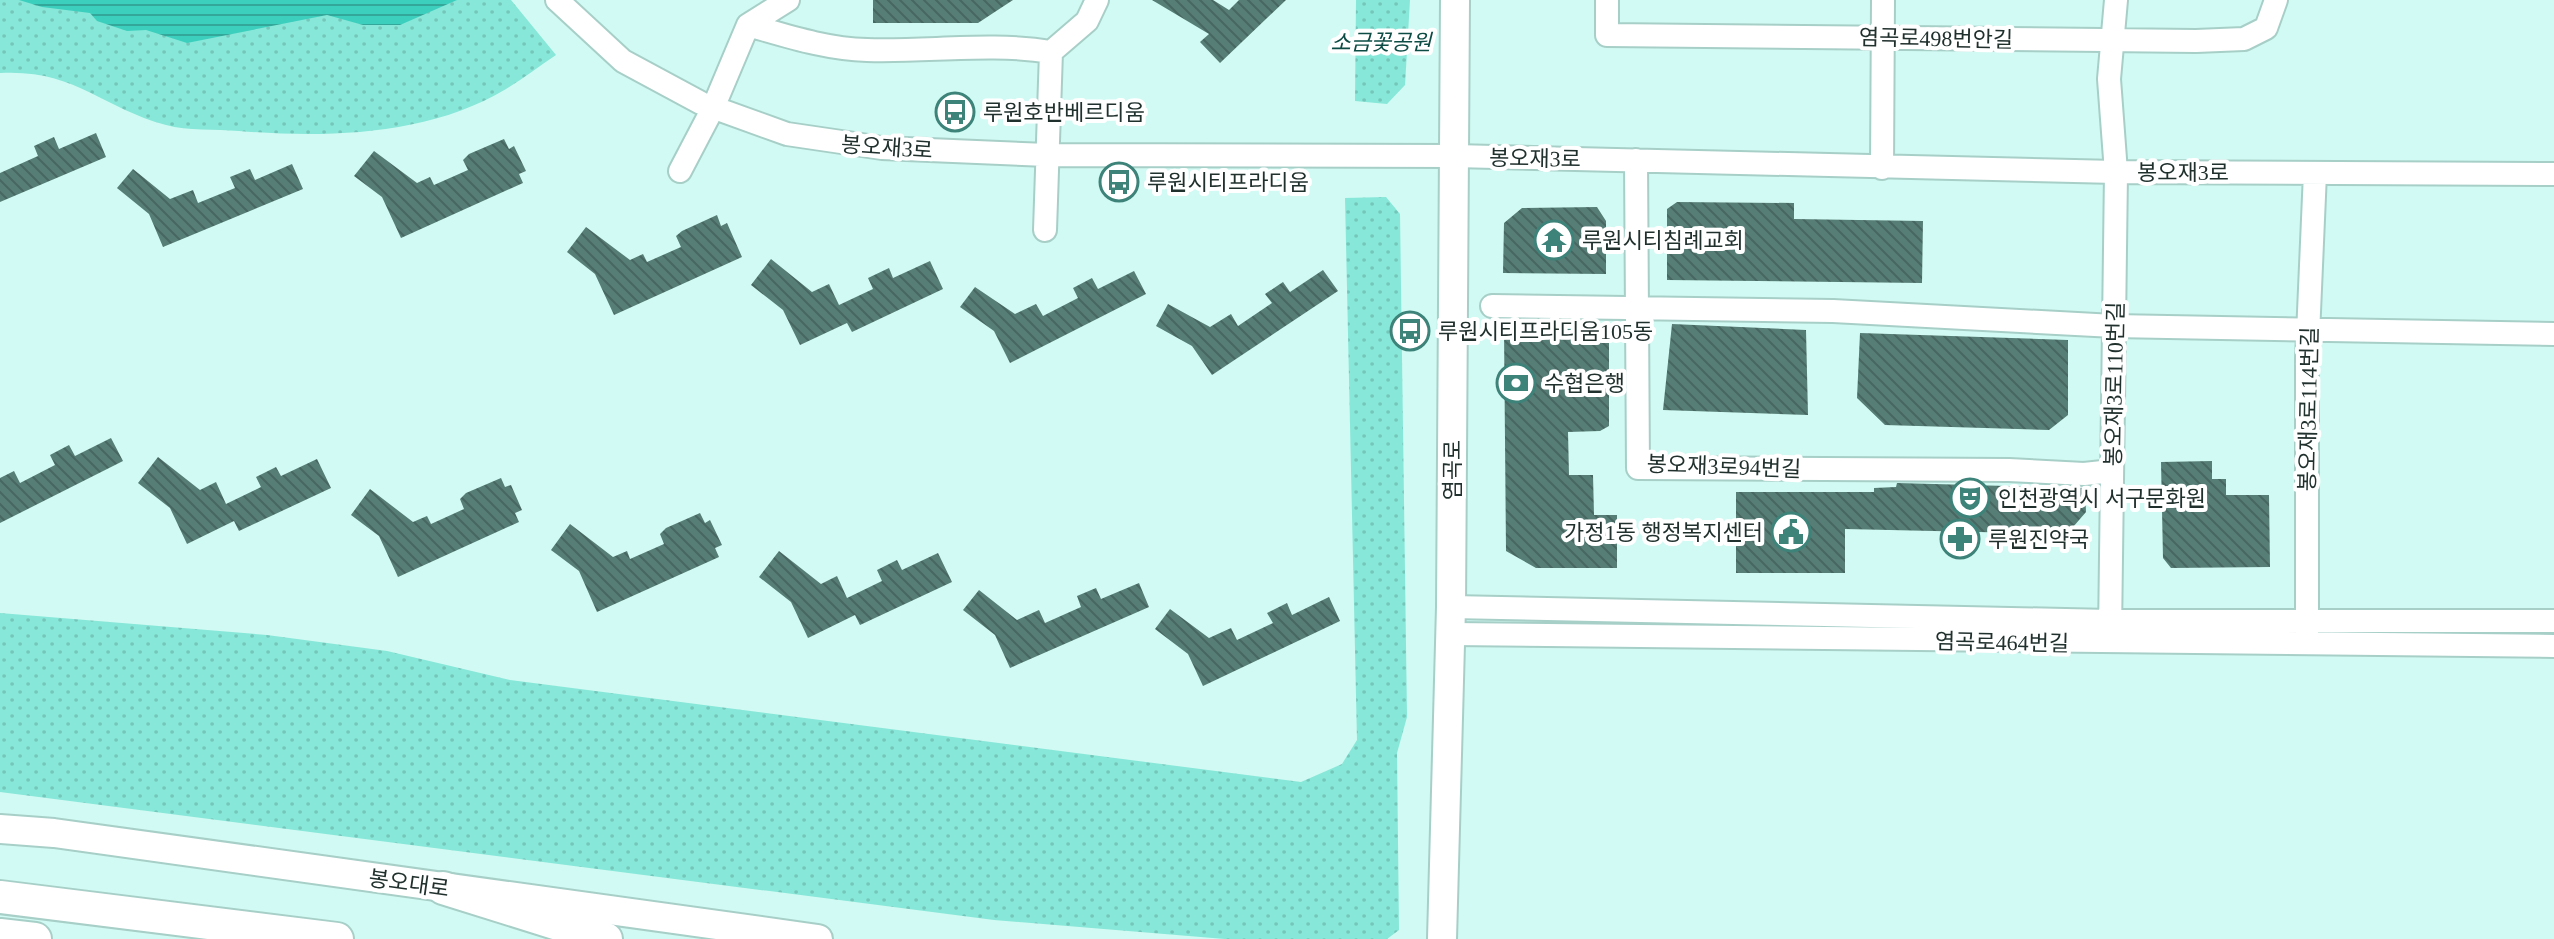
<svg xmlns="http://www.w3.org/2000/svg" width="2554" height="939" font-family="'Times New Roman','Noto Sans KR',serif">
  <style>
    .park { fill: url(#park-dots) }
    .water { fill: url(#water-rules) }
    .building { fill: url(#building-back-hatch) }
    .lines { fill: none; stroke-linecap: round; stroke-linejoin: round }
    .minor-casing { stroke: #a7cfc8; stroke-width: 26 }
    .major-casing { stroke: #a7cfc8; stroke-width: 32 }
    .highway-casing { stroke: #a7cfc8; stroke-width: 36 }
    .minor { stroke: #fff; stroke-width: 22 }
    .major { stroke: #fff; stroke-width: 28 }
    .highway { stroke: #fff; stroke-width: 32 }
    .labels { text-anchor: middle; stroke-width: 8; stroke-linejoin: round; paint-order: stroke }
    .street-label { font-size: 22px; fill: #20302d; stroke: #fff }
    .park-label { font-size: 22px; font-style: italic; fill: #0d4c44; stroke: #fff }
    .poi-label { font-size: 22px; fill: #20302d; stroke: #fff; text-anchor: start }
  </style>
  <defs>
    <pattern id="park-dots" width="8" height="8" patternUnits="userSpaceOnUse" patternTransform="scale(2)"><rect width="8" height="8" fill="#87e7d8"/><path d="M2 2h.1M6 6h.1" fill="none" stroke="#74c6ba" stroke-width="1.8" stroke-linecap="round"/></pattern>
    <pattern id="water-rules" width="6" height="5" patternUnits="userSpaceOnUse" patternTransform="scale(2)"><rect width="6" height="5" fill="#3dcfbd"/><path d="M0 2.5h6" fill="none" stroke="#33a89a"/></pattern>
    <pattern id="building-back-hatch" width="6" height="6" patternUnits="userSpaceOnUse" patternTransform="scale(2)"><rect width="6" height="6" fill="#567d76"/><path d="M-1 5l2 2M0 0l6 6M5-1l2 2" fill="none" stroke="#476761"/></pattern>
  </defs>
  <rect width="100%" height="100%" fill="#d0faf3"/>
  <path class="park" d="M0,0H511L556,55C539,66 523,79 506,89C428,136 326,138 239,131C215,129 188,131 166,125C100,107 75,69 0,73Z
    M1356,0H1410L1405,85L1387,104L1355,101Z
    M1386,197L1400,214L1407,717L1397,753L1399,930L1387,939H1225L994,920L0,792V613L267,635L387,651L510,680L1301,782L1342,764L1357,740L1345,198Z"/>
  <path class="water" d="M19,0H457L400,25H363L327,15L187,43L146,30L127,31L97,21L90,13L42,7Z"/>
  <path class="building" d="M873,0H1013L978,23H873Z
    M1152,0H1213L1229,10L1239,0H1286L1220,63L1200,42L1209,34Z
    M96,133L106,157L0,202V173L38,156L34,146L54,137L59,149Z
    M504,139L509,149L514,146L526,171L519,174L523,183L401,238L382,197L354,176L374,151L417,183L430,177L434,185L468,170L463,160L469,154Z
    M292,164L303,189L163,247L149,214L117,188L133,169L170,199L193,190L198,203L235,188L230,177L250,169L255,180Z
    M1677,202L1794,203V219L1923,221L1922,283L1667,280V209Z
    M1597,207L1606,221V274L1503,273L1504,223L1522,208Z
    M717,215L721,226L727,223L742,257L614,315L595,274L567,252L586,227L630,260L643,254L647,262L681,247L676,236L682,231Z
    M771,259L812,292L829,284L839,305L873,289L868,278L889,268L893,278L930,261L943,289L852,332L847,323L800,345L783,310L751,285Z
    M1323,270L1338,291L1212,375L1192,346L1156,326L1168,304L1210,327L1231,314L1238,326L1272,303L1265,294L1283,282L1290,292Z
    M1134,271L1146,294L1010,363L994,331L960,307L975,287L1015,314L1036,304L1043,316L1078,298L1073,288L1092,278L1098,289Z
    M1672,324L1806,330L1808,415L1663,410Z
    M1504,329H1609V426L1600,431L1568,432L1569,475H1593L1594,515H1617V568H1536L1506,551Z
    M1860,333L2068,340V415L2049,430L1885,425L1857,398Z
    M111,438L123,461L0,523V478L14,471L20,483L55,465L50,455L69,445L75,456Z
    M158,457L200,490L216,482L226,504L261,487L256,477L276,467L281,476L317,459L331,488L239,531L234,521L187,544L170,508L138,483Z
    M2212,461V479H2226V495H2269L2270,567L2171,568L2163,558L2161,462Z
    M501,478L505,487L511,485L522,510L515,513L519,522L398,577L379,536L351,515L370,489L413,522L427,516L431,524L464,509L460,499L466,493Z
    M1897,483L2085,488L2086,512L2067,534L1845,529V573H1736V492H1874V488L1896,487Z
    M700,513L705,523L710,520L722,545L715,548L719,557L597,612L579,571L551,550L570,524L613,557L627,551L630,559L664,544L660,534L666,528Z
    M779,551L821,584L837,576L847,598L882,581L877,570L897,560L902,570L938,553L952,582L860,625L855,615L808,638L791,602L759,577Z
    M1139,583L1149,607L1010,668L995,635L963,610L979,590L1017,620L1039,610L1045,623L1081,607L1077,596L1096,588L1101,599Z
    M1329,597L1340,621L1203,686L1188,654L1155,629L1170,609L1209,638L1231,628L1237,640L1273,623L1267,613L1287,603L1292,615Z"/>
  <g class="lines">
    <g class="minor-casing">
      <path id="minor" d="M557,0L623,61L701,103L787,134L882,148L1047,155L1454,156L2116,172L2554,174
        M1607,0V35L2196,41L2244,39L2266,28L2276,0
        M748,25L788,0
        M1636,160L1638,468L2009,470L2084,474L2112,471
        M1882,168L1883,0
        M680,171L713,108L748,25C787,36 826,49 867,50C929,52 991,42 1051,52
        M1045,230L1051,52L1087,21L1097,0
        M1492,306L1833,311L2114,326L2554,334
        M1451,607L2110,621H2554
        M1451,634L2554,646
        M2110,634L2116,172L2109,79L2116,0
        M2307,636V358L2315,173"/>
    </g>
    <g class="major-casing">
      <path id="major" d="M0,829L54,833L818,939
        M1442,939L1451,607L1455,0"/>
    </g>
    <g class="highway-casing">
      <path id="highway" d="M443,888L606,939
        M0,897L337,939
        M0,935L35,939"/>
    </g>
    <use href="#minor" class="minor"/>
    <use href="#major" class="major"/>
    <use href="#highway" class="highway"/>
  </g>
  <defs>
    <g id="bus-ring" transform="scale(2)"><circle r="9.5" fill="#fff" stroke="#3e8379" stroke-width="1.5"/><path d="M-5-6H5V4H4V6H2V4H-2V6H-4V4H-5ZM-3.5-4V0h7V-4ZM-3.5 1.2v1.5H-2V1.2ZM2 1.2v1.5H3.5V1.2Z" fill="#3e8379"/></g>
    <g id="temple-ring" transform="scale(2)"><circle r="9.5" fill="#fff" stroke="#3e8379" stroke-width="1.5"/><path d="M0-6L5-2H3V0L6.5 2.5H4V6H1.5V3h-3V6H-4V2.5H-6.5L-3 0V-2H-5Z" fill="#3e8379"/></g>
    <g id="bank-ring" transform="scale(2)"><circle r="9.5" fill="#fff" stroke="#3e8379" stroke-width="1.5"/><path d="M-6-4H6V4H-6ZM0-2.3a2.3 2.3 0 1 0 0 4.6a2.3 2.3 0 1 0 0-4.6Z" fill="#3e8379"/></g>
    <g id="theatre-ring" transform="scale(2)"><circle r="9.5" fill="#fff" stroke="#3e8379" stroke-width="1.5"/><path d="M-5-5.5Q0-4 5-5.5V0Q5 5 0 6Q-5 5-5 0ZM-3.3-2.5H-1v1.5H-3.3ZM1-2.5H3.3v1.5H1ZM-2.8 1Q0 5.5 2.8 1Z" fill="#3e8379"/></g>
    <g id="civic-ring" transform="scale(2)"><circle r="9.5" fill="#fff" stroke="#3e8379" stroke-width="1.5"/><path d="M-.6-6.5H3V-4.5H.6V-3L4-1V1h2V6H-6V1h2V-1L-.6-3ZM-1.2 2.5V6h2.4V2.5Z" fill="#3e8379"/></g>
    <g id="pharmacy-ring" transform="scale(2)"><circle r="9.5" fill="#fff" stroke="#3e8379" stroke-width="1.5"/><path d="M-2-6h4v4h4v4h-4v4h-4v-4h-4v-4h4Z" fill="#3e8379"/></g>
  </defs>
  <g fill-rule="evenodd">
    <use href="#bus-ring" x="955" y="112"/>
    <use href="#bus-ring" x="1119" y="182"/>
    <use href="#temple-ring" x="1554" y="240"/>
    <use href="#bus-ring" x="1410" y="331"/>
    <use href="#bank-ring" x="1516" y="383"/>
    <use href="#theatre-ring" x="1970" y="498"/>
    <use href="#civic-ring" x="1791" y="532"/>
    <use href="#pharmacy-ring" x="1960" y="539"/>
  </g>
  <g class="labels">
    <g class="street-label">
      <text transform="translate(1936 38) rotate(1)" y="8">염곡로498번안길</text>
      <text transform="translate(887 147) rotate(4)" y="8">봉오재3로</text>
      <text transform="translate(1535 158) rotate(1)" y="8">봉오재3로</text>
      <text x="2183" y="180">봉오재3로</text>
      <text transform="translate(2114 384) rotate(-89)" y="8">봉오재3로110번길</text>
      <text transform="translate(2308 409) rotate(-89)" y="8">봉오재3로114번길</text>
      <text transform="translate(1724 466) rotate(2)" y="8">봉오재3로94번길</text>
      <text transform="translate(1452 470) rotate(-90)" y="8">염곡로</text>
      <text transform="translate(2002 642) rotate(1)" y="8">염곡로464번길</text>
      <text transform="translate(409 883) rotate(8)" y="8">봉오대로</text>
    </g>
    <g class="park-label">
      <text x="1381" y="50">소금꽃공원</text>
    </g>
    <g class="poi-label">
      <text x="983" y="120">루원호반베르디움</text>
      <text x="1147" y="190">루원시티프라디움</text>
      <text x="1582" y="248">루원시티침례교회</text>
      <text x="1438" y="339">루원시티프라디움105동</text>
      <text x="1544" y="391">수협은행</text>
      <text x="1998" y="506">인천광역시 서구문화원</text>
      <text x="1763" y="540" text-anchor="end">가정1동 행정복지센터</text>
      <text x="1988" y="547">루원진약국</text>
    </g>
  </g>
</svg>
